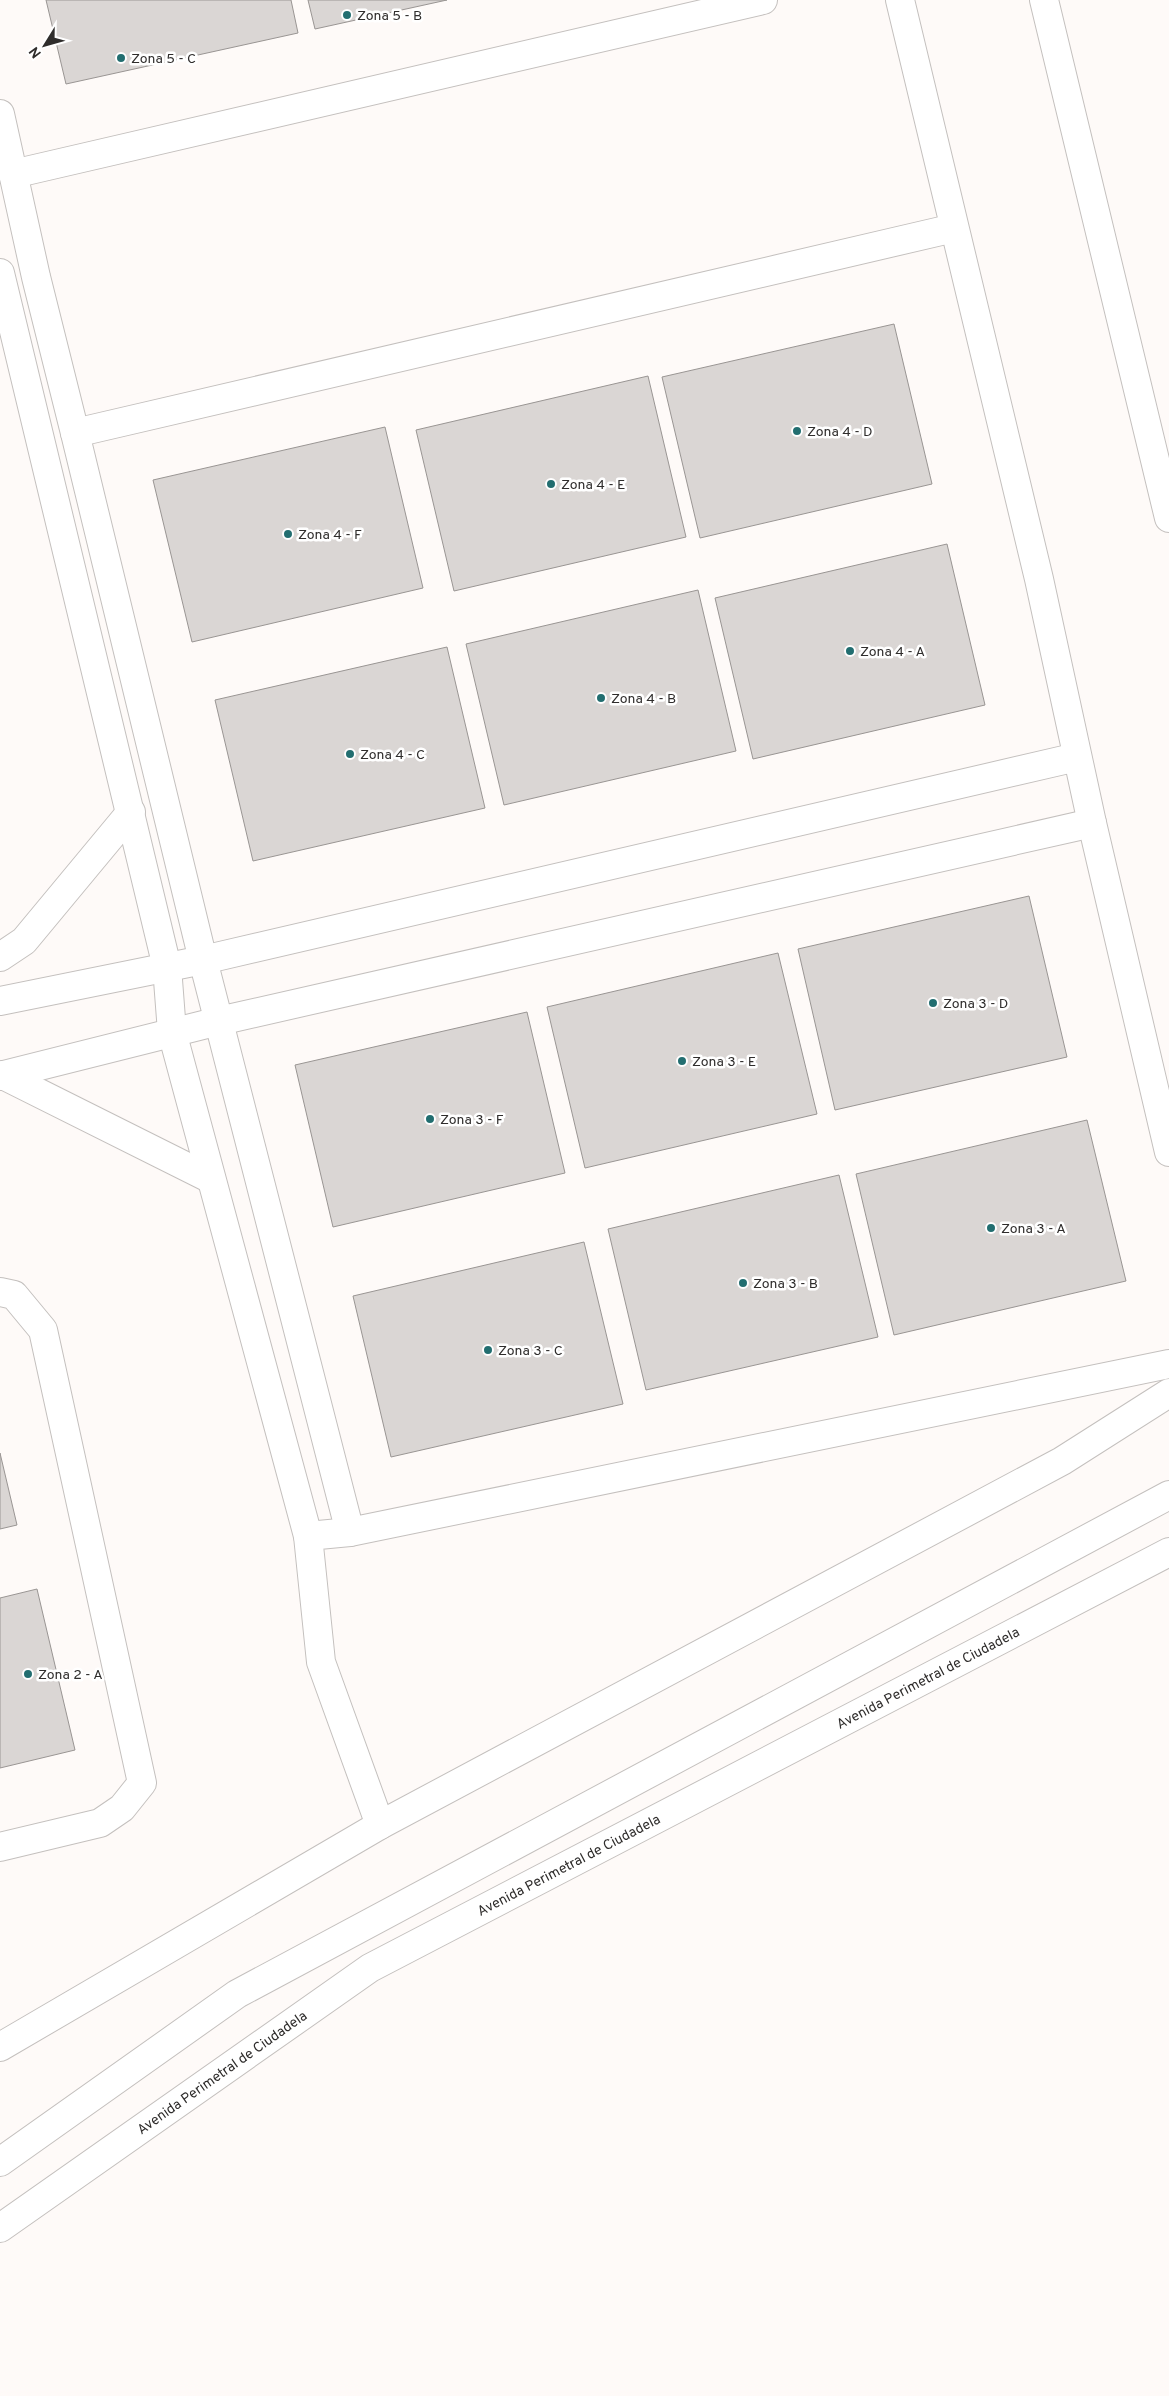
<svg xmlns="http://www.w3.org/2000/svg" width="1169" height="2396" font-family="Overpass,sans-serif">
  <style>
    .building { fill: #dad6d4; stroke: #999593 }
    .lines { fill: none; stroke-linecap: round; stroke-linejoin: round }
    .minor-casing { stroke: #c4c0be; stroke-width: 30 }
    .minor { stroke: #fff; stroke-width: 28 }
    .poi-dot { fill: #226e70; stroke: #fff; stroke-width: 2 }
    .labels { text-anchor: middle; stroke-width: 5; stroke-linejoin: round; paint-order: stroke }
    .poi-label { font-size: 14px; fill: #2f2d2c; stroke: #fff; text-anchor: start }
    .street-label { font-size: 14px; fill: #2f2d2c; stroke: #fff }
  </style>
  <rect width="100%" height="100%" fill="#fefaf8"/>
  <path class="building" d="M46,0H291L298,33L66,84Z
    M308,0H447L315,29Z
    M894,324L932,484L700,538L662,377Z
    M648,376L686,537L454,591L416,430Z
    M385,427L423,588L192,642L153,480Z
    M947,544L985,705L753,759L715,598Z
    M698,590L736,751L504,805L466,644Z
    M447,647L485,808L253,861L215,700Z
    M1029,896L1067,1057L835,1110L798,949Z
    M778,953L817,1114L585,1168L547,1007Z
    M527,1012L565,1173L333,1227L295,1065Z
    M1087,1120L1126,1281L894,1335L856,1174Z
    M839,1175L878,1337L646,1390L608,1229Z
    M584,1242L623,1404L391,1457L353,1296Z
    M0,1453L17,1525L0,1529Z
    M37,1589L75,1750L0,1768V1598Z"/>
  <g class="lines">
    <g class="minor-casing">
      <g id="minor">
        <path d="M900,0L1039,579L1092,823L1169,1152"/>
        <path d="M1044,0L1169,518"/>
        <path d="M0,114L36,277L75,433L203,960L350,1532"/>
        <path d="M13,174L763,0"/>
        <path d="M0,273L167,967L172,1032L308,1536"/>
        <path d="M75,433L954,228"/>
        <path d="M0,957L24,941L131,812"/>
        <path d="M0,1001L203,960L1077,757"/>
        <path d="M3,1075L211,1179"/>
        <path d="M0,1076L219,1021L1092,823"/>
        <path d="M0,1292L14,1295L43,1330L142,1783L122,1808L100,1823L0,1847"/>
        <path d="M380,1825L321,1662L308,1536L350,1532L1169,1364"/>
        <path d="M0,2047L380,1825L1062,1461L1169,1393"/>
        <path d="M0,2162L237,1994L1169,1495"/>
        <path id="s1" d="M0,2228L370,1968L1169,1552"/>
      </g>
    </g>
    <use href="#minor" class="minor"/>
  </g>
  <g class="poi-dot">
    <circle cx="347" cy="15" r="5"/>
    <circle cx="121" cy="58" r="5"/>
    <circle cx="797" cy="431" r="5"/>
    <circle cx="551" cy="484" r="5"/>
    <circle cx="288" cy="534" r="5"/>
    <circle cx="850" cy="651" r="5"/>
    <circle cx="601" cy="698" r="5"/>
    <circle cx="350" cy="754" r="5"/>
    <circle cx="933" cy="1003" r="5"/>
    <circle cx="682" cy="1061" r="5"/>
    <circle cx="430" cy="1119" r="5"/>
    <circle cx="991" cy="1228" r="5"/>
    <circle cx="743" cy="1283" r="5"/>
    <circle cx="488" cy="1350" r="5"/>
    <circle cx="28" cy="1674" r="5"/>
  </g>
  <g class="labels">
    <g class="poi-label">
      <text x="357" y="20">Zona 5 - B</text>
      <text x="131" y="63">Zona 5 - C</text>
      <text x="807" y="436">Zona 4 - D</text>
      <text x="561" y="489">Zona 4 - E</text>
      <text x="298" y="539">Zona 4 - F</text>
      <text x="860" y="656">Zona 4 - A</text>
      <text x="611" y="703">Zona 4 - B</text>
      <text x="360" y="759">Zona 4 - C</text>
      <text x="943" y="1008">Zona 3 - D</text>
      <text x="692" y="1066">Zona 3 - E</text>
      <text x="440" y="1124">Zona 3 - F</text>
      <text x="1001" y="1233">Zona 3 - A</text>
      <text x="753" y="1288">Zona 3 - B</text>
      <text x="498" y="1355">Zona 3 - C</text>
      <text x="38" y="1679">Zona 2 - A</text>
    </g>
    <g class="street-label">
      <text dy="5" stroke="none"><textPath href="#s1" startOffset="1081">Avenida Perimetral de Ciudadela</textPath></text>
      <text dy="5" stroke="none"><textPath href="#s1" startOffset="676">Avenida Perimetral de Ciudadela</textPath></text>
      <text dy="5" stroke="none"><textPath href="#s1" startOffset="271">Avenida Perimetral de Ciudadela</textPath></text>
    </g>
  </g>
  <g transform="translate(45 45) rotate(233)" stroke="#ffffff" stroke-width="4" paint-order="stroke">
  <path d="M0-4L9 19L0 12L-9 19Z" fill="#2f2d2c"/>
  <text y="-8" font-size="14" font-weight="bold" text-anchor="middle" fill="#2f2d2c">N</text>
  </g>
</svg>
